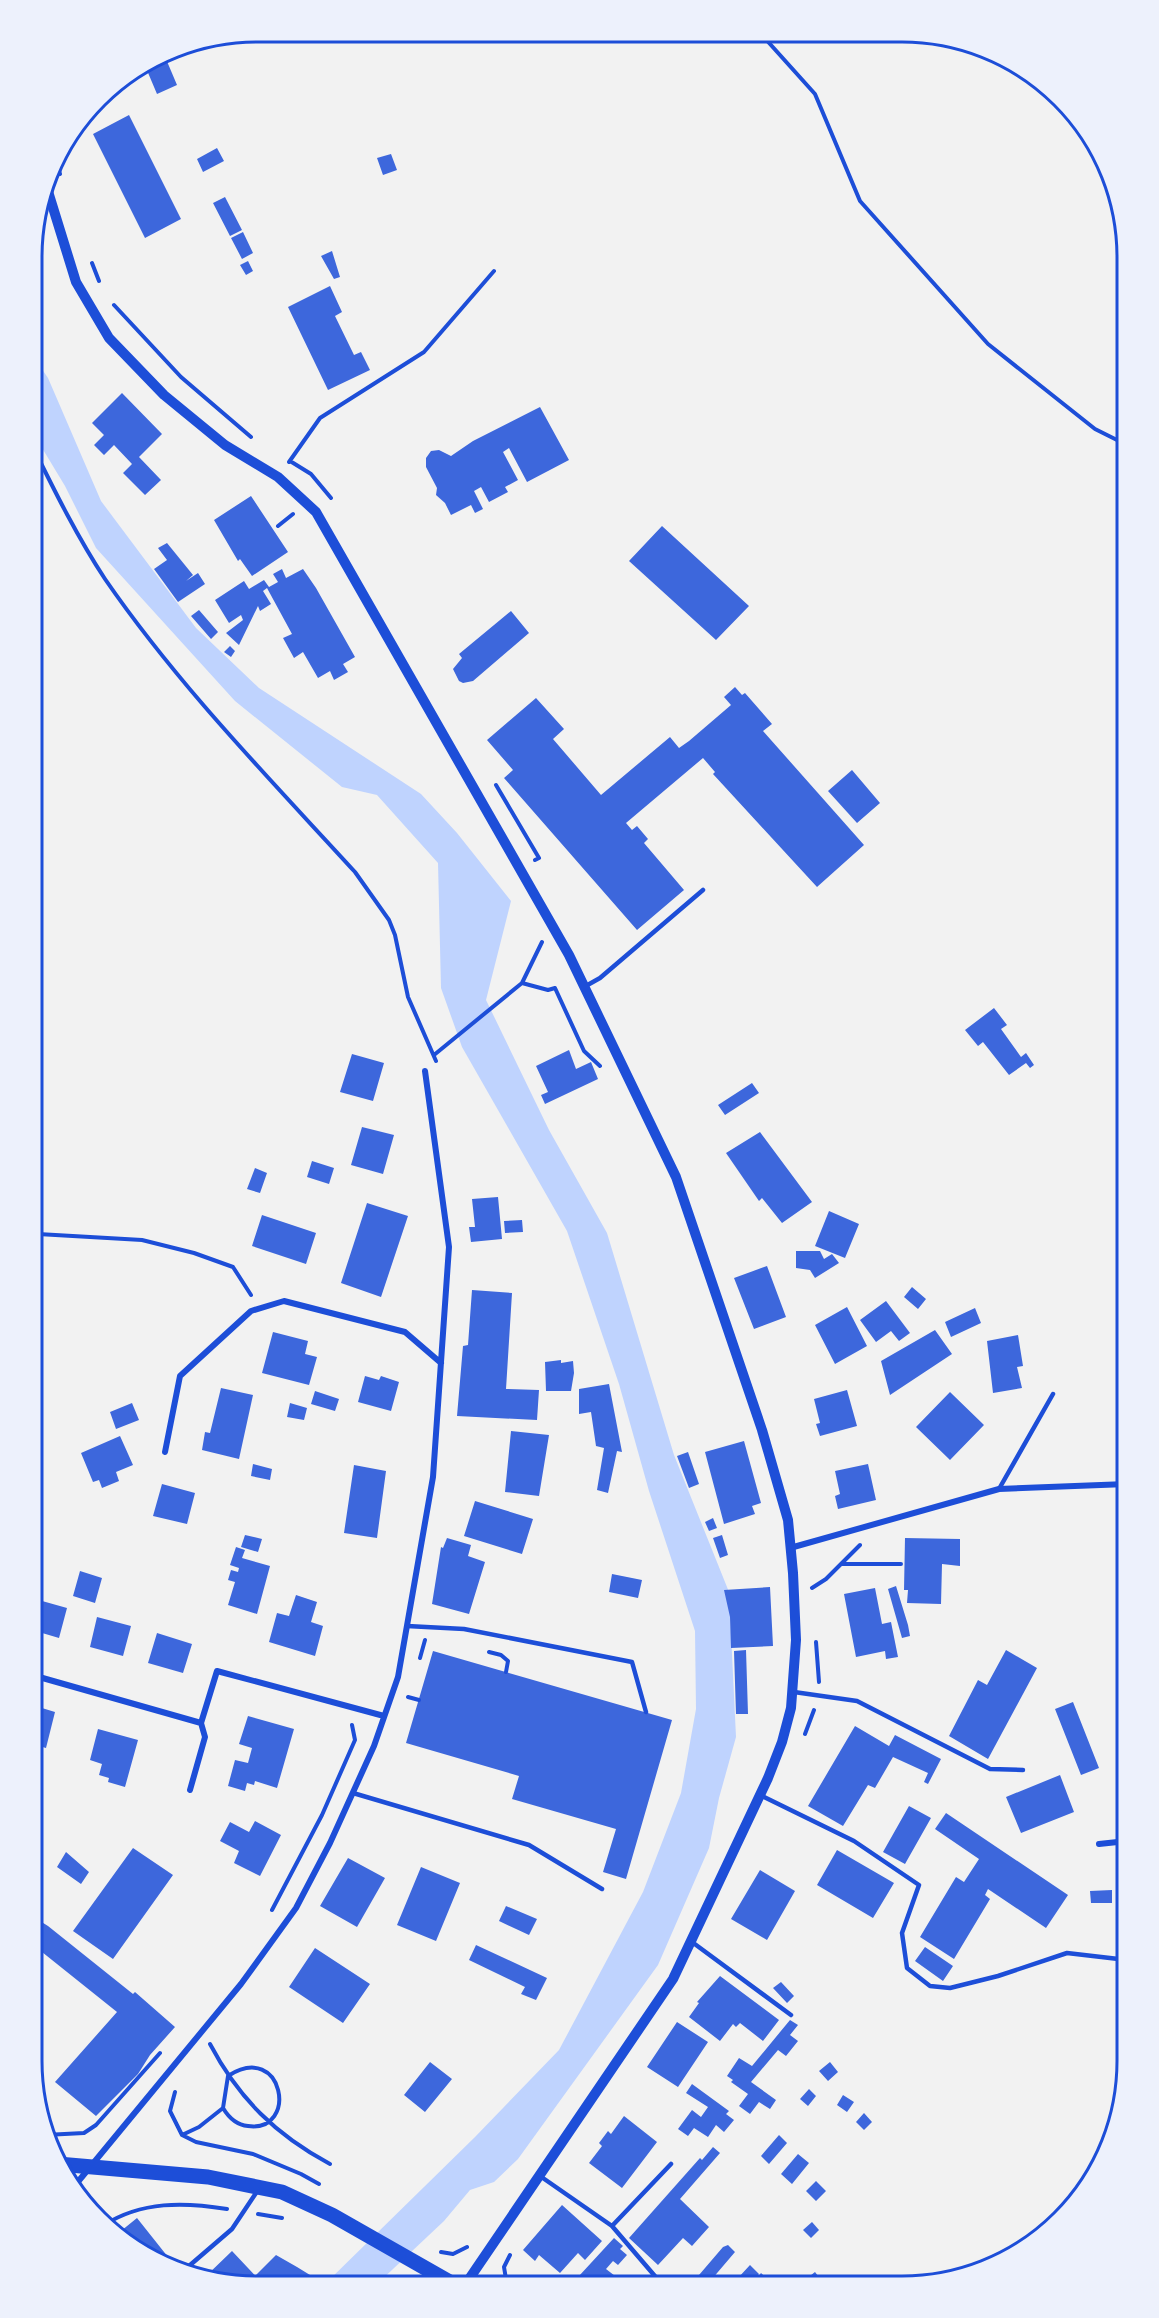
<svg xmlns="http://www.w3.org/2000/svg" width="1159" height="2318" font-family="'Fira Sans',sans-serif">
  <style>
    .water { fill: #bfd3fe }
    .building { fill: #3d67dc }
    .lines { fill: none; stroke-linecap: round; stroke-linejoin: round }
    .path { stroke: #1d4ed8; stroke-width: 4 }
    .service { stroke: #1d4ed8; stroke-width: 4.5 }
    .minor { stroke: #1d4ed8; stroke-width: 6 }
    .tertiary { stroke: #1d4ed8; stroke-width: 10 }
    .primary { stroke: #1d4ed8; stroke-width: 15 }
    .rim { fill: none; stroke: #1d4ed8; stroke-width: 3 }
  </style>
  <rect width="100%" height="100%" fill="#f2f2f2"/>
  <path class="water" d="M33,356L48,378L101,501L196,628L259,688L421,794L457,833L511,901L486,1000L549,1130L607,1233L674,1455L729,1592L736,1737L719,1798L709,1848L658,1965L518,2159L494,2182L470,2190L444,2221L376,2285H324L475,2137L559,2050L643,1892L681,1793L696,1709L695,1631L649,1491L619,1384L567,1231L462,1047L441,988L438,863L377,795L342,787L235,701L96,548L65,486L33,433Z"/>
  <path class="building" d="M166,59L177,85L157,94L146,68Z
    M129,115L181,219L145,238L93,134Z
    M217,148L224,161L203,172L197,159Z
    M391,154L397,170L383,175L377,158Z
    M225,197L242,230L230,236L213,203Z
    M243,232L253,253L242,259L231,238Z
    M332,251L340,277L334,279L321,256Z
    M248,261L253,271L246,275L240,265Z
    M330,286L342,312L335,316L354,355L361,352L370,370L328,390L288,307Z
    M122,393L162,434L139,457L161,480L145,495L123,473L132,464L114,445L104,455L94,445L104,435L92,423Z
    M540,407L569,460L527,482L509,448L503,452L518,480L505,487L508,492L489,502L481,487L474,491L483,509L475,513L471,505L451,515L445,503L436,495L437,488L426,467V458L431,451L439,450L451,456L473,441Z
    M251,496L288,552L252,576L240,559L238,561L214,520Z
    M662,526L749,606L716,640L629,561Z
    M167,543L193,575L186,581L198,573L205,584L178,602L154,569L167,560L158,548Z
    M282,569L286,578L303,569L316,588L355,657L343,664L348,672L334,680L330,671L318,678L303,652L294,658L283,638L292,634L267,588L263,591L271,604L260,611L258,606L239,645L226,633L243,620L241,615L229,623L215,600L244,581L249,589L264,580L269,587L278,582L273,574Z
    M199,610L218,632L211,639L191,616Z
    M511,611L529,633L473,681L463,683L459,681L453,669L462,658L459,654Z
    M230,646L235,651L231,657L224,652Z
    M735,687L742,695L745,693L772,724L763,731L864,845L817,887L713,774L715,772L703,758L626,823L632,830L637,826L648,839L644,843L684,890L637,930L504,778L513,770L487,740L536,698L564,729L553,739L601,795L670,737L679,748L689,741L731,705L724,697Z
    M852,770L880,803L857,823L828,791Z
    M994,1008L1007,1025L1001,1029L1021,1057L1026,1053L1034,1065L1030,1068L1026,1063L1009,1075L983,1042L978,1046L965,1030Z
    M569,1050L576,1069L591,1062L598,1079L545,1104L541,1095L548,1092L536,1066Z
    M352,1054L384,1063L373,1101L340,1092Z
    M752,1083L759,1093L725,1115L718,1105Z
    M362,1127L394,1135L383,1174L351,1165Z
    M760,1132L812,1202L782,1223L762,1198L759,1201L726,1153Z
    M312,1161L334,1168L329,1184L307,1177Z
    M255,1168L267,1173L260,1193L247,1189Z
    M498,1197L502,1239L471,1242L469,1227H475L472,1199Z
    M367,1203L408,1216L381,1297L341,1283Z
    M829,1211L859,1224L845,1258L815,1246Z
    M262,1215L316,1233L306,1264L252,1246Z
    M522,1220L523,1232L505,1233L504,1221Z
    M796,1251H820L824,1259L832,1254L839,1263L815,1278L810,1270L796,1268Z
    M767,1266L786,1317L754,1329L734,1278Z
    M912,1287L926,1299L918,1309L904,1297Z
    M472,1290L512,1293L506,1389L539,1390L537,1420L457,1416L463,1346L468,1345Z
    M886,1301L910,1333L899,1341L891,1331L876,1342L860,1320Z
    M847,1307L867,1346L835,1364L815,1325Z
    M975,1308L981,1323L951,1337L945,1322Z
    M935,1330L952,1354L890,1395L881,1361Z
    M273,1332L308,1341L305,1354L317,1357L309,1385L262,1373Z
    M1018,1335L1023,1366L1017,1367L1022,1388L993,1393L987,1341Z
    M561,1360V1363L573,1361L574,1373L571,1391H546L545,1362Z
    M365,1376L379,1380L381,1376L399,1382L391,1411L358,1402Z
    M609,1384L622,1452L617,1451L608,1493L597,1490L604,1448L596,1446L591,1412L579,1414V1389Z
    M221,1388L253,1395L239,1459L202,1450L205,1432L210,1433Z
    M847,1390L857,1426L820,1436L816,1424L820,1423L814,1399Z
    M1125,1390H1127V1408L1120,1405L1119,1395Z
    M315,1391L339,1399L335,1411L311,1404Z
    M950,1392L984,1425L950,1460L916,1427Z
    M132,1403L139,1420L116,1429L110,1412Z
    M290,1403L307,1408L304,1420L287,1417Z
    M511,1431L549,1435L539,1496L505,1492Z
    M120,1436L133,1465L116,1472L119,1481L102,1488L99,1480L93,1482L81,1453Z
    M744,1441L761,1503L752,1506L755,1514L724,1524L705,1452Z
    M688,1452L699,1484L689,1488L677,1456Z
    M253,1464L272,1469L270,1480L251,1476Z
    M868,1464L876,1500L838,1509L835,1496L840,1494L835,1471Z
    M354,1465L386,1471L377,1538L344,1533Z
    M162,1484L195,1493L187,1524L153,1516Z
    M475,1501L533,1519L522,1554L464,1536Z
    M713,1518L717,1528L709,1531L705,1522Z
    M245,1535L262,1539L258,1552L241,1547Z
    M722,1535L728,1555L720,1558L713,1538Z
    M447,1538L471,1545L468,1556L485,1562L469,1614L432,1604L441,1547L443,1548Z
    M905,1538L960,1539V1566L942,1564L941,1604L907,1603L908,1590H904Z
    M236,1547L245,1550L242,1558L270,1566L257,1614L228,1605L235,1582L228,1580L231,1570L238,1572L239,1568L230,1565Z
    M32,1554L42,1556L37,1578L32,1577Z
    M80,1571L102,1578L95,1603L73,1596Z
    M612,1574L642,1580L638,1598L609,1592Z
    M896,1586L908,1625L910,1636L902,1638L888,1589Z
    M770,1587L773,1646L731,1648L730,1617L724,1590Z
    M875,1588L882,1624L891,1622L898,1657L886,1659L885,1651L856,1657L844,1594Z
    M296,1595L317,1602L311,1622L323,1626L315,1656L269,1642L277,1613L289,1616Z
    M35,1599L67,1608L59,1638L32,1630Z
    M97,1617L131,1626L123,1656L90,1647Z
    M157,1633L192,1644L183,1673L148,1663Z
    M746,1650L748,1714H736L734,1651Z
    M1006,1650L1037,1668L988,1759L949,1736L978,1680L987,1685Z
    M433,1651L672,1720L626,1879L603,1872L616,1829L512,1799L519,1776L406,1743Z
    M1073,1702L1099,1768L1081,1775L1055,1709Z
    M32,1705L55,1712L46,1748L32,1744Z
    M248,1716L294,1729L277,1788L255,1781L254,1785L247,1783L245,1791L228,1786L235,1760L248,1763L252,1748L239,1744Z
    M855,1726L889,1746L895,1735L941,1759L928,1784L924,1782L928,1773L893,1757L875,1788L868,1785L843,1826L808,1806Z
    M98,1729L138,1740L125,1787L108,1782L109,1778L99,1775L102,1764L90,1760Z
    M1060,1775L1074,1812L1021,1833L1006,1797Z
    M909,1806L931,1818L905,1864L883,1852Z
    M946,1813L1068,1895L1046,1928L988,1889L985,1895L990,1899L954,1959L920,1937L956,1877L964,1882L979,1859L935,1829Z
    M255,1821L281,1835L260,1876L234,1863L239,1851L220,1841L230,1822L249,1832Z
    M133,1848L173,1875L113,1959L73,1931Z
    M837,1850L894,1883L873,1918L817,1885Z
    M66,1852L89,1872L81,1884L57,1867Z
    M348,1858L385,1878L357,1927L320,1906Z
    M421,1867L460,1883L436,1941L397,1925Z
    M760,1870L795,1891L767,1940L731,1919Z
    M1112,1890V1903H1091L1090,1891Z
    M506,1906L537,1919L529,1935L499,1921Z
    M32,1916L48,1926L133,1994L135,1992L175,2027L150,2055L138,2074L96,2116L55,2082L117,2012L32,1944Z
    M476,1945L547,1978L536,2000L521,1994L525,1987L469,1960Z
    M925,1947L953,1966L943,1981L915,1961Z
    M315,1948L370,1984L343,2023L289,1987Z
    M720,1976L779,2020L763,2041L740,2023L736,2027L733,2024L720,2041L689,2017L699,2003L697,2002Z
    M781,1982L794,1996L787,2003L773,1988Z
    M790,2020L798,2025L790,2035L798,2041L786,2056L778,2050L751,2082L776,2100L770,2109L759,2102L750,2114L739,2106L748,2094L731,2082L733,2080L727,2076L739,2058L752,2066Z
    M677,2022L708,2042L678,2087L647,2067Z
    M430,2062L452,2079L425,2112L404,2095Z
    M830,2062L838,2072L828,2081L819,2071Z
    M692,2084L729,2111L726,2114L734,2120L724,2132L716,2125L708,2137L694,2128L688,2136L678,2129L692,2110L701,2117L708,2107L686,2093Z
    M809,2089L816,2096L808,2106L800,2099Z
    M843,2095L854,2102L847,2112L837,2105Z
    M864,2113L872,2122L864,2130L856,2122Z
    M624,2116L657,2142L622,2188L589,2163L602,2146L599,2143L608,2131L611,2134Z
    M779,2135L787,2143L769,2164L761,2156Z
    M713,2147L720,2153L680,2199L709,2227L692,2246L683,2238L658,2265L629,2238L700,2158L702,2160Z
    M798,2154L809,2163L792,2184L781,2174Z
    M816,2181L826,2191L816,2201L806,2191Z
    M562,2205L602,2241L585,2260L578,2253L560,2273L539,2255L535,2261L523,2250Z
    M137,2218L168,2257L160,2263L116,2235Z
    M812,2222L819,2230L811,2238L803,2230Z
    M614,2238L623,2246L620,2249L627,2255L618,2265L613,2261L606,2269L628,2286H578L584,2279L579,2276Z
    M728,2245L735,2252L706,2286H674L685,2275L693,2282L723,2247Z
    M232,2251L264,2285H227L204,2278Z
    M276,2255L297,2267L310,2275L300,2285H266L256,2275Z
    M750,2265L759,2274L747,2286L738,2278Z
    M815,2272L822,2281L811,2286L806,2279Z
    M761,2273L772,2283L776,2286H755L752,2284Z
    M853,2276L858,2285L856,2286H838Z
    M890,2278L896,2286H879Z"/>
  <g class="lines">
    <path class="path" d="M762,35L815,94L860,201L988,344L1095,429L1127,445
      M55,156L60,174
      M92,263L99,281
      M114,305L181,377L251,437
      M33,447C55,492 78,538 105,579C178,685 269,778 355,872L389,920L395,935L408,997L436,1061
      M290,461L311,474L331,498
      M289,462L320,418L424,352L494,271
      M278,526L293,514
      M496,785L539,858L535,860
      M522,983L548,990L555,988L584,1051L600,1066
      M434,1055L522,983L542,942
      M32,1236L38,1234L142,1240L194,1253L233,1267L251,1295
      M843,1564H901
      M812,1588L826,1579L860,1545
      M816,1642L819,1682
      M489,1652L501,1655L508,1661L506,1672
      M420,1658L425,1640
      M408,1697L419,1700
      M805,1734L814,1710
      M272,1910L322,1815L355,1740L352,1725
      M210,2044C239,2099 276,2135 330,2164
      M175,2092L170,2111L182,2135L196,2142L253,2154L301,2174L319,2184
      M45,2135L84,2133L96,2125L160,2053
      M182,2135L199,2127L223,2108L228,2076C284,2040 299,2133 248,2126C236,2125 229,2118 223,2108
      M258,2214L282,2218
      M104,2225C142,2201 184,2202 227,2209
      M441,2252L453,2254L467,2247
      M507,2285L504,2267L510,2255"/>
    <path class="service" d="M584,987L600,978L703,890
      M999,1489L1053,1394
      M407,1626L464,1629L632,1662L646,1712
      M794,1692L857,1701L990,1769L1023,1770
      M353,1793L529,1845L602,1889
      M760,1795L854,1841L919,1885L902,1933L907,1968L930,1986L950,1988L998,1976L1067,1953L1127,1960
      M692,1942L791,2015
      M540,2176L612,2226L660,2282
      M612,2226L671,2164
      M182,2272L232,2229L258,2190"/>
    <path class="minor" d="M165,1452L180,1376L251,1311L284,1301L405,1332L441,1363
      M790,1548L999,1489L1127,1484
      M32,1675L201,1723L217,1671L384,1716
      M190,1790L205,1737L201,1723
      M1099,1844L1127,1841
      M72,2189L241,1984L296,1908L330,1843L374,1746L398,1677L433,1477L449,1247L425,1071"/>
    <path class="tertiary" d="M46,185L76,282L109,338L164,395L225,445L278,477L316,512L569,955L676,1177L762,1430L788,1520L793,1573L796,1640L791,1708L782,1742L768,1778L673,1979L465,2285"/>
    <path class="primary" d="M58,2164L208,2177L282,2192L332,2215L455,2285"/>
  </g>
  <path d="M0 0H1159V2318H0ZM257 42H902A215 215 0 0 1 1117 257V2061A215 215 0 0 1 902 2276H257A215 215 0 0 1 42 2061V257A215 215 0 0 1 257 42Z" fill="#edf1fc" fill-rule="evenodd"/>
  <path class="rim" d="M257 42H902A215 215 0 0 1 1117 257V2061A215 215 0 0 1 902 2276H257A215 215 0 0 1 42 2061V257A215 215 0 0 1 257 42Z"/>
</svg>
